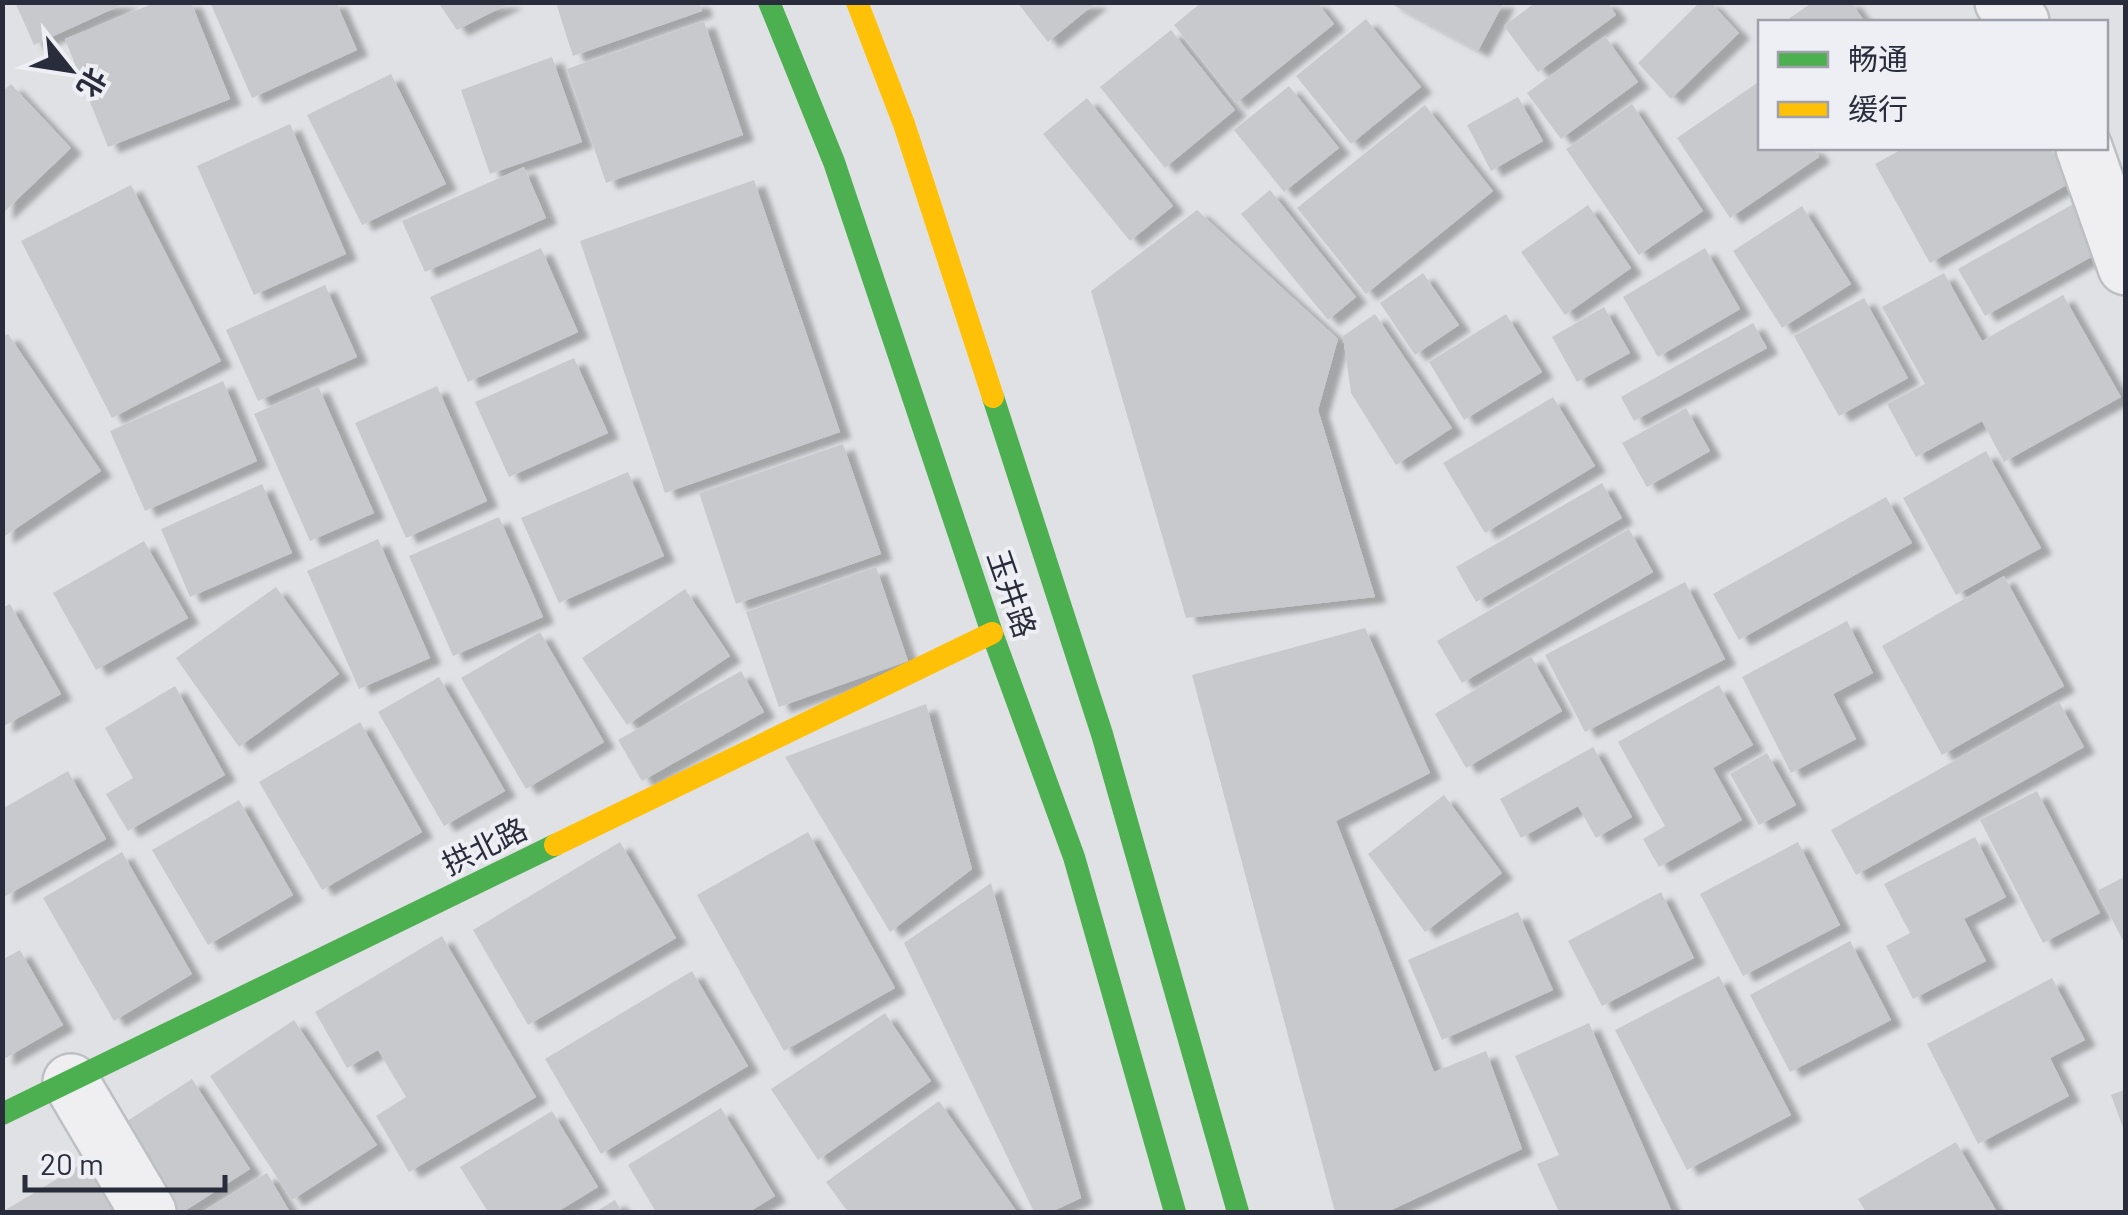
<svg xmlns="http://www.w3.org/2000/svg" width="2128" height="1215" font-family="Barlow,'Noto Sans SC',sans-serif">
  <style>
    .building { fill: #c8c9cc; filter: url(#shadow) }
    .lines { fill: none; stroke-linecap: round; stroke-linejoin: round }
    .street-casing { stroke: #bebfc2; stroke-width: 60 }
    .street { stroke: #efeff1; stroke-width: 55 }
    .fast { stroke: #4caf50; stroke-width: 22 }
    .slow { stroke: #ffc107; stroke-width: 22 }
    .labels { text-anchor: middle; stroke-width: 8; stroke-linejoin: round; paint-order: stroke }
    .street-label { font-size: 30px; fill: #292d3b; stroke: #edeff4 }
  </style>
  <defs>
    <filter id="shadow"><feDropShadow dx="11" dy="6" stdDeviation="2.5" flood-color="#0004"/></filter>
  </defs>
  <rect width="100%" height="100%" fill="#e0e1e4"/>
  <path class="building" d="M15,2H128L34,45Z
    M157,2H191L230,99L108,147L65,39Z
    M210,2H336L357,50L252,98Z
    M438,2H512L457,30Z
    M567,2H699L702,11L573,56L557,6Z
    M1017,2H1097L1048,42Z
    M1202,2H1317L1334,24L1236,103L1174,25Z
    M1388,2H1504L1478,51Z
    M1536,2H1607L1616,15L1538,72L1504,26Z
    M1700,2H1710L1739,33L1671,99L1638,63Z
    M1813,2H1851L1865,22H1784Z
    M1366,19L1421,87L1351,144L1296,76Z
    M704,21L743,135L606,183L567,69Z
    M1171,30L1235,110L1165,168L1100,87Z
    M1605,36L1638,82L1561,139L1527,93Z
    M552,57L582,142L490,174L461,90Z
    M391,74L446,184L362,225L307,115Z
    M1760,81V148H1813L1819,157L1730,218L1677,138Z
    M11,84L71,148L2,214V92Z
    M1289,86L1339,148L1284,192L1234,130Z
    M1518,97L1543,141L1491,171L1467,125Z
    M1087,98L1173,206L1130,241L1043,134Z
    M1632,104L1703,211L1639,255L1566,149Z
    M1425,105L1493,191L1366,294L1297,208Z
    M290,124L346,254L254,295L197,166Z
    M1904,148H2050L2070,183L1930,263L1875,164Z
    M524,167L546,218L425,272L402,221Z
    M754,180L840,432L665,493L580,241Z
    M131,185L221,361L112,418L21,241Z
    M1270,190L1356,297L1328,320L1241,214Z
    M2075,203L2102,251L1985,316L1958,269Z
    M1588,205L1631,268L1565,315L1521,252Z
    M1802,206L1851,284L1782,328L1733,251Z
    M1197,210L1338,339L1318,410L1375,597L1186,618L1091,291Z
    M541,248L578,332L468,382L430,297Z
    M1705,248L1740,309L1658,357L1623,297Z
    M1423,273L1459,325L1415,355L1380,303Z
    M1944,273L1982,341L2063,295L2121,397L2004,462L1982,421L1916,457L1887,404L1925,384L1882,307Z
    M325,285L357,357L258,401L226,330Z
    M1864,298L1908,378L1839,416L1794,336Z
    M1604,307L1630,353L1577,382L1552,337Z
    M1375,314L1452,428L1396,465L1351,393L1343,336Z
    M1506,314L1542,372L1464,420L1429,362Z
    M1753,323L1767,348L1634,421L1621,397Z
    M8,334L101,471L2,538V337Z
    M574,358L608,433L509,477L475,402Z
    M223,381L257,461L145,511L110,431Z
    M318,386L374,513L310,541L254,414Z
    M437,386L487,501L406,538L355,423Z
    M1553,397L1595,466L1485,533L1443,463Z
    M1686,408L1710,451L1647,487L1622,443Z
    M843,444L881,554L736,604L699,493Z
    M1986,451L2041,548L1956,595L1903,498Z
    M628,472L664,556L559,603L521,518Z
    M1602,483L1622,518L1476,602L1456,567Z
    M262,484L292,553L190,597L161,529Z
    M1886,497L1912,543L1739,640L1713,594Z
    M499,517L543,617L453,656L409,556Z
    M1629,529L1653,572L1462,683L1437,641Z
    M378,539L430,658L359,689L307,571Z
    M144,541L188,618L96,670L53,593Z
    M876,567L908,661L779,707L746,612Z
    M2004,576L2064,686L1942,755L1882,646Z
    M1685,582L1725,659L1585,732L1545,655Z
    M276,587L339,674L239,747L176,658Z
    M685,589L730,656L627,725L582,658Z
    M10,604L61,694L2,727V608Z
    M1847,621L1873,673L1833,694L1856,739L1791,773L1742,677Z
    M1365,628L1430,773L1336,821L1434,1072L1486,1051L1522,1149L1387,1212H1335L1192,675Z
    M540,632L604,742L526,789L461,678Z
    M1531,656L1562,711L1466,768L1435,714Z
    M741,671L764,712L642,781L618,740Z
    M439,677L505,791L444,826L378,712Z
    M1719,685L1753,745L1713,768L1742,820L1659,867L1643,839L1665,826L1618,742Z
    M175,686L225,775L128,831L106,794L133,778L105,728Z
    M2059,702L2084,747L1856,875L1831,830Z
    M926,704L972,869L890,932L785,757Z
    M360,722L422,832L322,890L259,782Z
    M1593,747L1632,817L1596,838L1578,806L1521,838L1500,799Z
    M1767,753L1796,805L1759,825L1730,774Z
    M68,771L106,839L2,898V809Z
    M2037,791L2100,913L2043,943L1980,820Z
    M1444,795L1502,873L1425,932L1368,854Z
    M239,800L293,895L208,945L152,850Z
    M808,832L895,988L784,1051L697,895Z
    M1975,837L2006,897L1964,919L1986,961L1913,999L1886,946L1910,933L1884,884Z
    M620,842L676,938L528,1025L473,930Z
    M1798,842L1840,925L1743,976L1700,894Z
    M122,852L192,974L114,1021L43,898Z
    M2126,876V946L2097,891Z
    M991,883L1081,1198L1051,1212H1034L904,943Z
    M1661,892L1694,958L1602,1006L1568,941Z
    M1518,912L1553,990L1442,1040L1408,960Z
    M442,936L536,1097L409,1172L376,1116L406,1097L378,1050L347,1068L315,1012Z
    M1850,941L1891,1020L1790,1072L1750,995Z
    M20,950L63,1025L2,1060V960Z
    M692,971L748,1066L601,1154L545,1059Z
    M1719,976L1791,1115L1687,1170L1615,1030Z
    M2052,978L2085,1040L2050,1058L2069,1096L1978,1144L1927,1044Z
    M885,1013L931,1081L818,1160L771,1089Z
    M294,1020L377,1145L292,1200L210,1076Z
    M1589,1023L1672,1212H1559L1537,1164L1559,1155L1515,1056Z
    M192,1079L250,1169L183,1212H173L118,1127Z
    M2126,1089V1133H2125L2111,1095Z
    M939,1101L1017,1212H848L826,1182Z
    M721,1108L775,1196L749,1212H656L628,1165Z
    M552,1111L598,1187L557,1212H488L460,1167Z
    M1956,1142L1997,1212H1866L1858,1199Z
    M89,1160L121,1212H2Z
    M267,1173L290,1212H202Z
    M615,1200L622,1212H595Z"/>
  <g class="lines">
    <g class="street-casing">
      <path id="street" d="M2003,2L2021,22
        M2084,148L2126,267
        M71,1082L148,1212"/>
    </g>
    <use href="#street" class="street"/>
    <path class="fast" d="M769,2L834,162L992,633L1074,857L1175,1212
      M993,397L1102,734L1238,1212
      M2,1114L555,845"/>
    <path class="slow" d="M857,2L904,124L993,397
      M555,845L992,633"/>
  </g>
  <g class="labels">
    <g class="street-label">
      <text transform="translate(1011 594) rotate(71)" y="10">玉井路</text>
      <text transform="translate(485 847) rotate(-26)" y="10">拱北路</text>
    </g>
  </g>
  <rect width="2128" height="1215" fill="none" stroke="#292d3b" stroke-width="10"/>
  <rect x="1758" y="20" width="350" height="130" fill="#edeff4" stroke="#9fa1aa" stroke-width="2.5"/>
  <rect x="1778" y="52" width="50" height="15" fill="#4caf50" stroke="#9fa1aa" stroke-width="2.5"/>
  <text x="1848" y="70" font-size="30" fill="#292d3b">畅通</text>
  <rect x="1778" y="102" width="50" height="15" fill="#ffc107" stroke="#9fa1aa" stroke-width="2.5"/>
  <text x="1848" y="120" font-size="30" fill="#292d3b">缓行</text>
  <g transform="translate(70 70) rotate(120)" stroke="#edeff4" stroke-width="8" paint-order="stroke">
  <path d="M0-8L18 38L0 25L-18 38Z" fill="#292d3b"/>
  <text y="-15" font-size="28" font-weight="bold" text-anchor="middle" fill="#292d3b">北</text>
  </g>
  <path d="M25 1175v15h200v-15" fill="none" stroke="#292d3b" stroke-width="5"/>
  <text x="40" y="1175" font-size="30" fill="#292d3b" stroke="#edeff4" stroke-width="8" paint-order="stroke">20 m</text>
</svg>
